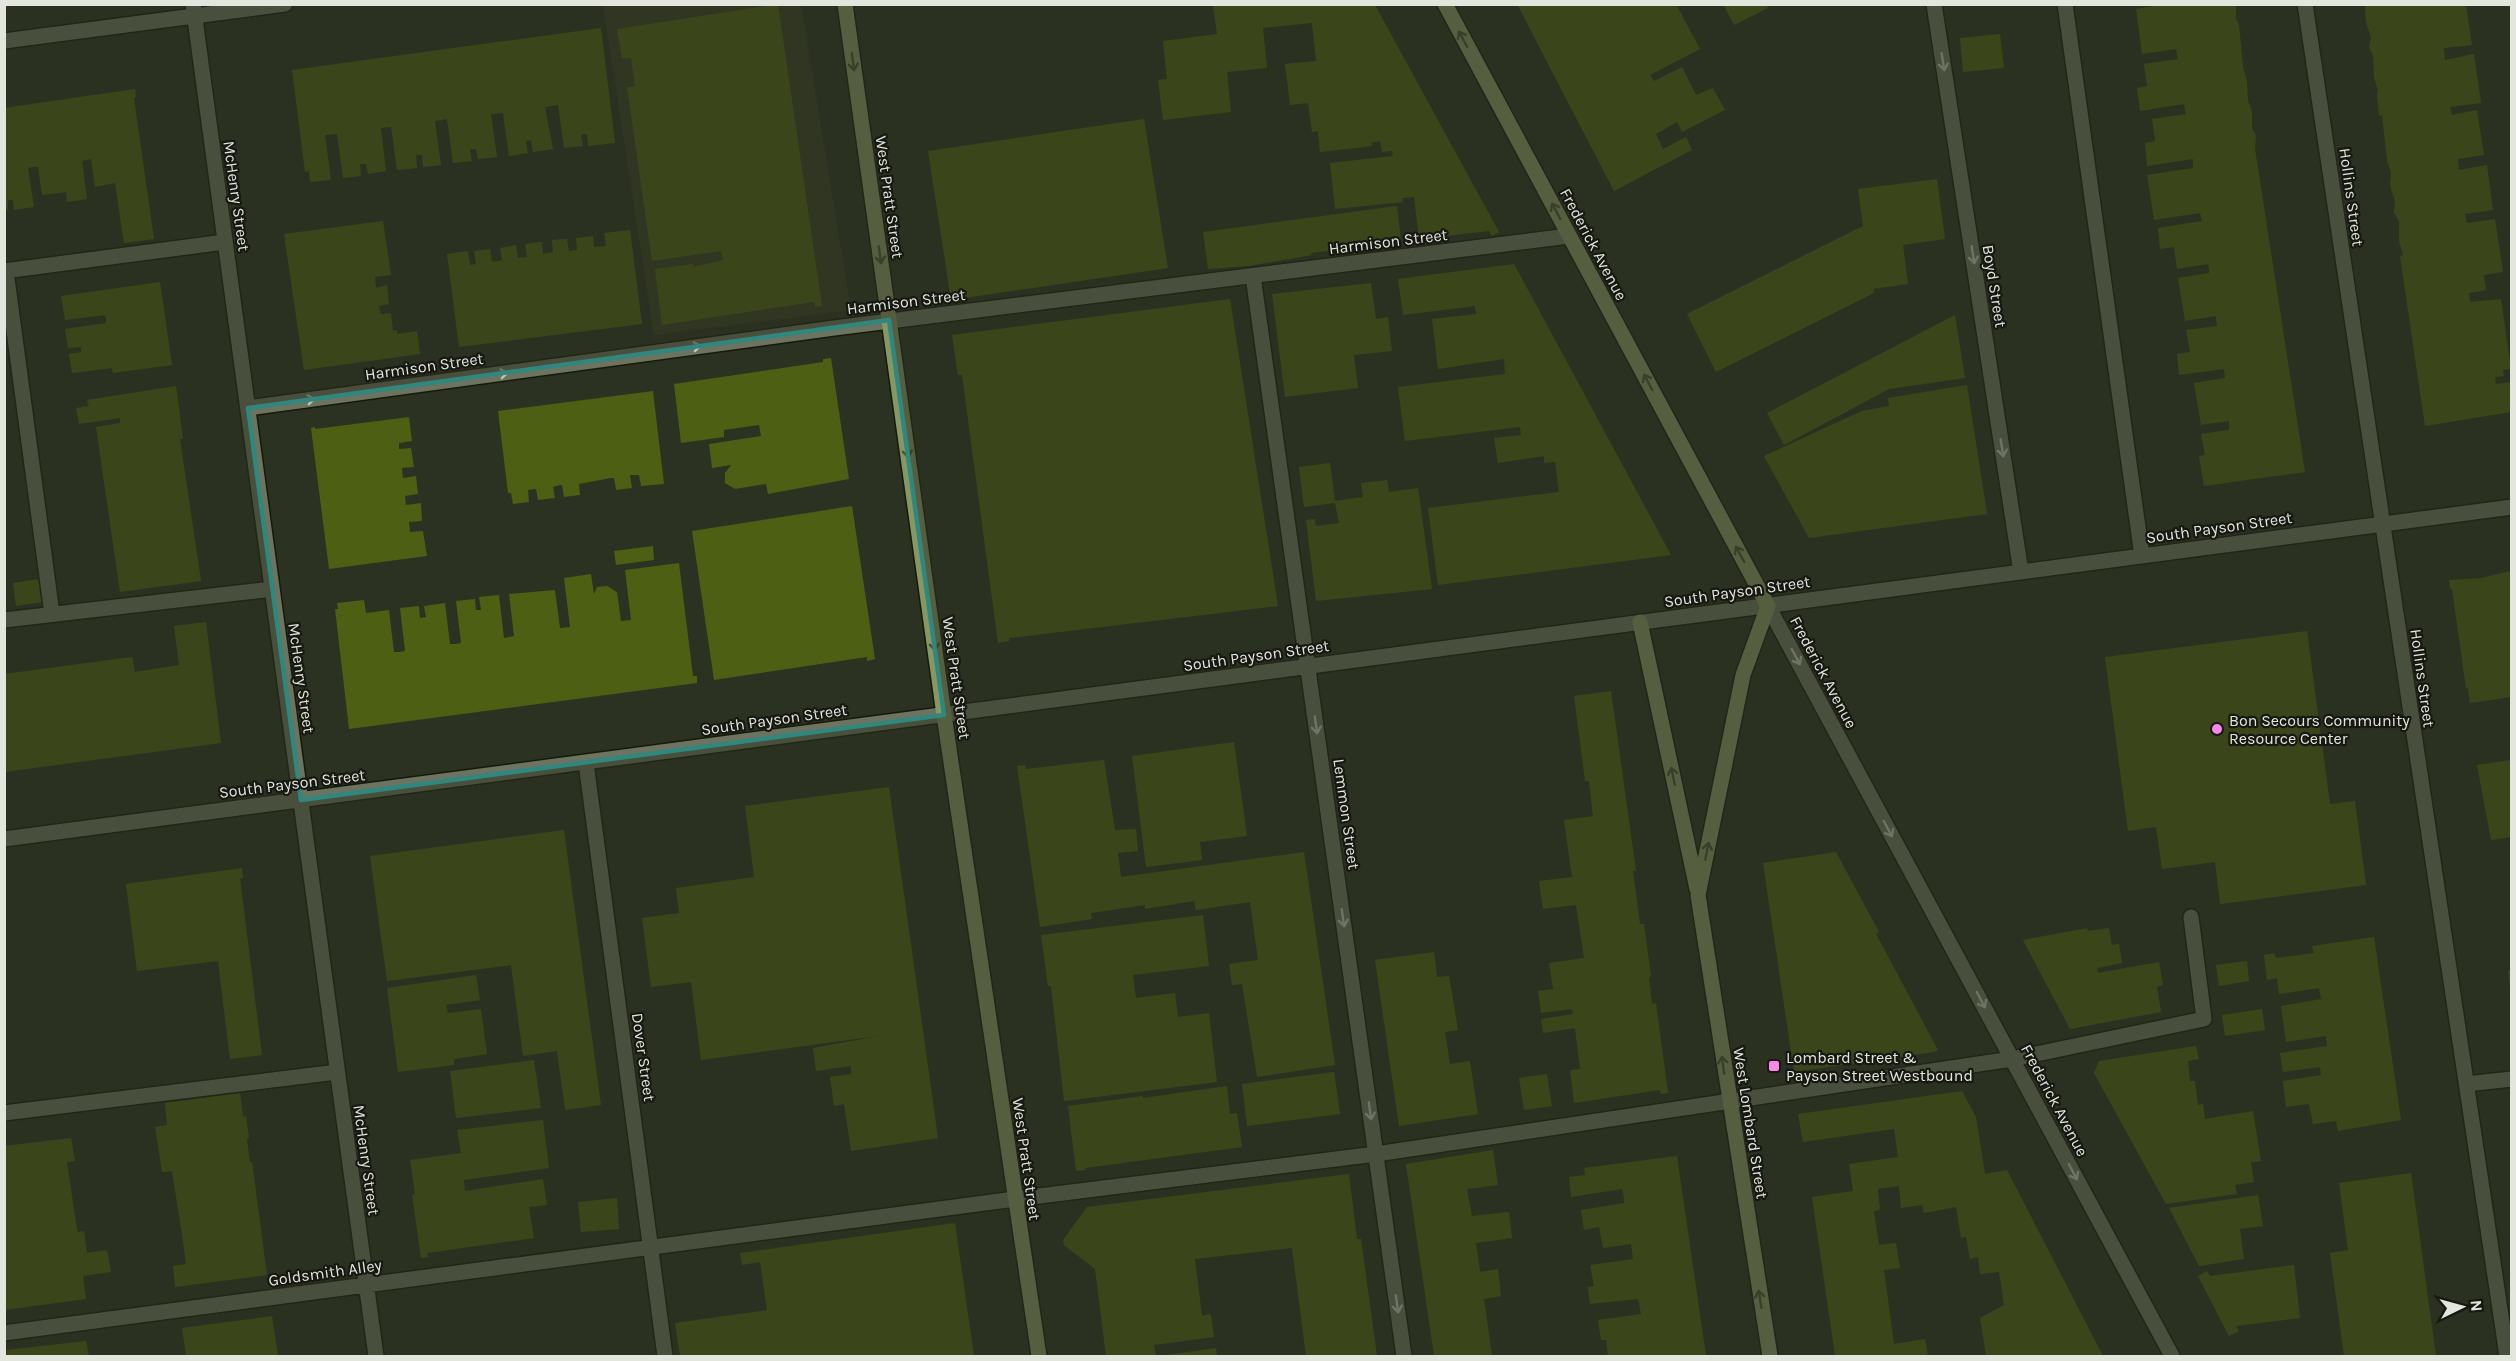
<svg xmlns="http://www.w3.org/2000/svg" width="2516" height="1361" font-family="Karla,sans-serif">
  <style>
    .built { fill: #353d25 }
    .building { fill: #4c5f12 }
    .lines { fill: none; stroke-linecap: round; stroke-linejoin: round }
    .minor-casing { stroke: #15190a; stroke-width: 18 }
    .major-casing { stroke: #15190a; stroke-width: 18 }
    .minor { stroke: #6c7360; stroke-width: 15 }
    .major { stroke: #879764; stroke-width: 15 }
    .oneway { stroke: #495136 }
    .oneway2 { stroke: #bfc4b7 }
    .marked { fill: none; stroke: #2f877e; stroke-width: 4.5; stroke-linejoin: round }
    .poi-dot { fill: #f987e8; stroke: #161811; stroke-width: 2 }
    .labels { text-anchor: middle; stroke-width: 4.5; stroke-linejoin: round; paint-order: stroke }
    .street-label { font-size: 16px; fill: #e2e6dc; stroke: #161811 }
    .poi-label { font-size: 16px; fill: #e2e6dc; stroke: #161811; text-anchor: start }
  </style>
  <rect width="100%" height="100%" fill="#2c3221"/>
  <path class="built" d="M603,5H801L851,310L654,335Z"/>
  <path class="building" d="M778,4L822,306L815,307L814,302L662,325L655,269L693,264V267L723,260L721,251L652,261L627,87L635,86L631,58L622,59L617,29Z
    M1517,4H1676L1700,49L1650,75L1654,81L1682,67L1696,95L1713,88L1725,110L1682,132L1677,122L1656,134L1663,149L1686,137L1692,150L1614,191Z
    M1723,4H1766L1768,8L1734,25Z
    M2166,4H2236V19L2239,25L2243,67L2247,81L2248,101L2252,111V128L2256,135L2255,149L2305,472L2204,486L2199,456L2205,455L2201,434L2229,430V421L2201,425L2194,383L2225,378L2224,369L2179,375L2177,354L2190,352L2186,330L2217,326L2216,316L2185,321L2178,278L2209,273V269L2208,264L2177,269L2174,247L2160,249L2158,228L2202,221L2200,213L2154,220L2147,175L2193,168V159L2147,166L2145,143L2155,141L2152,119L2186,114L2185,110L2184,104L2140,111L2137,88L2147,86L2144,64L2178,59L2176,49L2142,54L2136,9Z
    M2365,4H2466L2472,45L2444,48L2445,60L2474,54L2481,103L2450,107L2451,112L2452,115L2477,110L2484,155L2458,159L2459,170L2487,165L2493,210L2465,214L2467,223L2495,219L2503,272L2484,275L2486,290L2469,293L2470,302L2501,299L2511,369L2503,370L2504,376L2495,377L2496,384L2511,382V412L2425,426L2400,256L2403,255L2399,241V221L2394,213L2395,201L2390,185L2391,173L2387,160L2382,115L2379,116L2377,94L2378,90L2374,78L2373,56L2369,47L2371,38L2366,22Z
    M1213,5H1375L1499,232L1492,236L1489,231L1419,239L1414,197L1402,198L1403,202L1335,209L1330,163L1393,156L1392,151L1382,152L1380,141L1371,143L1372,146L1320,152L1318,131L1312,132L1308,103L1290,105L1285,64L1316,61L1312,23L1263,28L1267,68L1227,72L1231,112L1163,120L1158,80L1167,79L1163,41L1217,34Z
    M601,28L615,143L588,146L587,134L581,135L583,146L564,148L558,105L545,107L553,149L533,152L531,140L526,141L528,153L509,156L503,113L491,114L497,157L478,159L476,149H470L472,161L453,163L447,119L435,121L441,165L423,167L422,155H416L417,168L397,170L391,127L381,128L386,171L368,174L366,164H360L361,176L343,178L337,134L325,135L331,180L310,182L309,171L305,172L292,70Z
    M2000,34L2004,68L1963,72L1960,38Z
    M135,89L136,97L134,98L154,239L124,243L115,183L95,187L91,159L82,161L87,199L67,202L66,192L42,195L38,167H33L28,168L34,207L14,210L13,200H8V210L4,211V108Z
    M1144,119L1168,268L951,300L928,151Z
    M1937,179L1945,239L1903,245L1908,284L1873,289L1874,293L1716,372L1687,314L1863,226L1858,189Z
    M1397,206L1401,241L1311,253L1312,255L1248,266L1208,269L1203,232Z
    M383,221L391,275L375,277L376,288L387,285L389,304L379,306L381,314L391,313L393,331L397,330V334L417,331L420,354L304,370L284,234Z
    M630,230L642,324L459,347L447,254L468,251L470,265L476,264L474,251L490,249L492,262L502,260L500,248L516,245L518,258L527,257L525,244L542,242L543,254L553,252L552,240L567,239L569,251L577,250L576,238L593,236L594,247L606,246L604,233Z
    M1514,264L1533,299L1671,555L1438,585L1428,508L1559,492L1555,462L1544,463V456L1498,463L1494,438L1521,435L1520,427L1405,441L1398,387L1505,374L1504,359L1438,369L1432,319L1476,314L1475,306L1403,315L1398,279Z
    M160,282L172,365L113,373L112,368L72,373L69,354L81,352V347L68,348L65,329L106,323V319L105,315L65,320L61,296Z
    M1371,283L1376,319L1388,317L1392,351L1354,355L1358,388L1285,397L1272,294Z
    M1230,299L1278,606L1009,638V641L998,643L962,375H958L952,335Z
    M1955,315L1965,378L1889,389L1784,445L1767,413Z
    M831,358L849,479L768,494L766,484L735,489L725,483V473L731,465L712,468L709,444L761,436L759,425L724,430V437L681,443L674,384L823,362V359Z
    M1967,385L1987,514L1809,538L1764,456L1862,411L1889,406L1888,398Z
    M176,386L183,439H180L201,581L120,592L96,427L120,423V418L79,424L76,408L89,406L87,400Z
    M653,391L664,484L641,486L639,475H630L632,488L616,490L614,478H611L579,484L580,495L564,497L562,485H560L553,487L555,498L538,500L536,489L528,490L529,502L513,504L511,493H508L498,411Z
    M409,417L412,441L399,443V449L411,448L414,467L402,468L403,478L416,476L418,494L405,496L406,505L421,503L422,521L409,522L410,532L423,531L427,556L329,569L311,428L315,427V429Z
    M1330,463L1335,501L1363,497L1361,483L1387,480L1389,492L1418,488L1432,589L1316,601L1306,520L1315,519L1316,526L1339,523L1335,503L1304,507L1299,467Z
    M852,506L875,659L867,661V657L714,680L692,531Z
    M653,546L654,560L616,565L614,551Z
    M679,563L693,676H697V683L349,729L335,609H338L337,603L364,600L366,613L389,610L394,652H399L405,651L400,608L419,606L420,618L426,617L424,606L445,603L450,644H455L461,643L456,601L475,599L476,610H481L479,597L499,595L504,638L510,637L514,636L509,594L555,590L560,628L570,627L564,578L591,574L594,594L597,587L607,586L617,592L621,621L631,620L625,570Z
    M2511,571V697L2470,703L2468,688H2466L2452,589H2450L2449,580L2481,578Z
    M39,579L43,602L16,606L13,583Z
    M206,622L221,743L4,772V674L132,657L135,672L179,665L174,626Z
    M2307,631L2330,804L2355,801L2366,885L2220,904L2215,862L2162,869L2156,827L2128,831L2105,657Z
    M1611,691L1636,871H1633L1640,924H1644L1651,976L1649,978L1652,1004L1656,1003L1668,1093L1661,1094L1660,1090L1574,1103L1570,1070L1580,1069L1575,1028L1543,1033L1541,1019L1573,1014L1572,1009L1541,1013L1538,991L1553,989L1549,963L1584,958L1576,905L1543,909L1539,881L1572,877L1564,820L1593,816L1589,781H1585L1574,696Z
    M1234,742L1247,836L1200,842L1202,860L1146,867L1132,756Z
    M1104,760L1115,830L1136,829L1138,851L1118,853L1121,877L1304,852L1335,1065L1257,1077L1242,984L1232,985L1229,964L1258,960L1250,902L1196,910L1194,901L1145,909V905L1091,913L1092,919L1040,927L1017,766L1025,765L1026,769Z
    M2511,760V837L2491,840L2477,765Z
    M889,787L938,1138L851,1151L844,1104L834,1106L830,1077L851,1074V1066L816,1071L813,1048L878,1036L701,1060L691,982L651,987L642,918L679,913L676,888L754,877L745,806Z
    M564,830L601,1105L565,1110L557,1051L523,1056L511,965L387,981L370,856Z
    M1836,852L1879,932L1876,934L1938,1050L1934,1052L1794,1072L1763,863Z
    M242,868L243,878H240L262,1055L230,1059L218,961L137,971L126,884Z
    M1203,915L1209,966L1133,975L1136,998L1175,993L1178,1017L1209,1013L1217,1082L1064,1101L1051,986H1048L1041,935Z
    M2087,928L2088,931L2109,928L2112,945L2119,944L2122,963L2097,968L2098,973L2159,962L2163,985L2157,987L2161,1012L2070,1029L2023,940Z
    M2374,937L2401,1120L2338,1131L2336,1121L2313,1124L2309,1104L2286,1107L2283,1081L2321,1075L2320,1067L2283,1072L2280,1053L2327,1046L2326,1036L2286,1042L2281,1006L2321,999L2319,988L2279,994L2277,978L2267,980L2264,955L2274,953L2276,958L2314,953L2312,946Z
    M1434,952L1437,977L1449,976L1454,1005L1458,1030L1445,1032L1450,1064L1470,1061L1478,1114L1399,1126L1375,960Z
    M2247,961L2249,981L2219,986L2216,965Z
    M2508,971H2511V987H2510Z
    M476,975L480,1000L446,1005L448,1013L481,1009L487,1054L454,1059V1065L398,1072L387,988Z
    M2262,1009L2265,1030L2225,1036L2222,1015Z
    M2196,1046L2199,1059L2188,1061L2190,1081H2195L2198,1105L2203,1104L2205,1119L2253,1111L2261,1161L2251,1162L2254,1182L2235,1185L2237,1194L2166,1204L2094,1073L2099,1061Z
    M534,1060L541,1108L456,1118L450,1071Z
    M1334,1072L1340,1114L1247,1126L1242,1084Z
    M1547,1074L1552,1106L1524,1110L1519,1078Z
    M1227,1086L1230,1114L1237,1113L1242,1147L1085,1168L1086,1170L1076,1171L1068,1106L1143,1096V1098Z
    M1962,1091L1976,1117L1985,1174L2007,1170L2103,1356H1986L1980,1318L2004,1305L1999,1272L1980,1274L1978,1257L1970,1259L1966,1237L1961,1238L1956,1207L1924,1213L1922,1205L1901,1208L1899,1186L1878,1189L1880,1210L1874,1211L1879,1245L1896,1243L1900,1268L1884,1270L1894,1344L1925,1339L1928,1356H1835L1812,1197L1853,1191L1849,1164L1898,1157L1894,1129L1803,1142L1798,1114Z
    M240,1093L243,1117L246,1116L249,1137L247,1140L250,1162H252L267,1275L175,1287L173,1266L186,1264L183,1241L172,1171L162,1172L155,1127L167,1125L165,1103Z
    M543,1120L549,1168L464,1180L465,1191L543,1179L547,1205L529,1207L534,1238L427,1253L428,1257L421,1258L412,1195L415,1194L410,1160L461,1153L457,1130Z
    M71,1138L75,1161L67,1162L77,1230L78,1232L84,1231L87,1253L107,1250L111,1272L83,1276L86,1299L4,1310V1146Z
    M1493,1150L1498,1185L1467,1189L1472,1216L1509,1212L1512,1238L1476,1243L1480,1272L1498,1269L1501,1296L1484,1299L1492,1356H1434L1406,1164Z
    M1677,1156L1706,1356H1608L1606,1340H1601L1598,1320L1641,1314L1638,1299L1590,1304L1588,1287L1594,1286L1590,1265L1633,1259L1631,1244L1603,1248L1599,1227L1584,1230L1581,1210L1624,1203V1197L1622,1189L1571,1197L1569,1177L1585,1175L1584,1168Z
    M2411,1173L2436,1356H2344L2330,1253L2348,1250L2339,1183Z
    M1349,1174L1357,1239H1361L1377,1356H1306L1292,1248L1195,1259L1202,1316L1211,1314L1214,1337L1154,1345L1156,1356H1106L1095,1269L1064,1245L1063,1240L1087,1207Z
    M2258,1195L2263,1226L2240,1229L2244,1259L2199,1266L2169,1208Z
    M617,1198L619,1229L581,1232L578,1202Z
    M955,1223L974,1356H680L675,1323L767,1310L760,1262L742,1265L740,1253Z
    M2294,1265L2300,1318L2236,1326L2239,1331L2229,1336L2198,1276L2207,1271L2210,1276Z
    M272,1316L278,1356H186L182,1328Z
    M86,1341L89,1356H7L6,1350Z
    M1216,1348L1217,1356H1166V1355Z"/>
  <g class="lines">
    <g class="minor-casing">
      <path id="minor" d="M193,4L376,1356
        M1934,4L2021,572
        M2065,4L2142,556
        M2305,4L2507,1356
        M4,41L285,4
        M4,271L225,242
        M6,271L52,614
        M1253,276L1404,1356
        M248,408L834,328L1569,236
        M1768,606L2172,1356
        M4,620L272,589
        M586,763L665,1356
        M4,839L2512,507
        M2466,1084L2512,1079
        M4,1113L337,1072
        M4,1333L1015,1199L1376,1154L2012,1059L2204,1019L2191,917"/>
    </g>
    <g class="major-casing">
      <path id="major" d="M845,4L944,715L1039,1356
        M1445,4L1768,606L1743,675L1698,895L1770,1356
        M1640,622L1697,889"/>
    </g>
    <use href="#minor" class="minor"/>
    <use href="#major" class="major"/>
  </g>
  <defs><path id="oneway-shaft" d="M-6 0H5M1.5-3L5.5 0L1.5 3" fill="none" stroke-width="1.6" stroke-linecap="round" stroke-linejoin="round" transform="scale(1.5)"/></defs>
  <g class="oneway">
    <use href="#oneway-shaft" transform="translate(1463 39) rotate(-118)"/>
    <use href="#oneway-shaft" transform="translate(853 62) rotate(82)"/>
    <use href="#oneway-shaft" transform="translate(1556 211) rotate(-118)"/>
    <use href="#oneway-shaft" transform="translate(880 255) rotate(82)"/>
    <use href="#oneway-shaft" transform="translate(1648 382) rotate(-118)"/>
    <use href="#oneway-shaft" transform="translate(907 449) rotate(82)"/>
    <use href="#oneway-shaft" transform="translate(1740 554) rotate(-118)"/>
    <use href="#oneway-shaft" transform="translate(934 642) rotate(82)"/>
    <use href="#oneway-shaft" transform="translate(1673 776) rotate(-102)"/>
    <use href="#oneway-shaft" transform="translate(1707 851) rotate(-79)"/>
    <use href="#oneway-shaft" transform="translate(1723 1065) rotate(-98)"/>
    <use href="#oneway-shaft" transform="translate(1760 1299) rotate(-99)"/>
  </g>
  <g class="oneway2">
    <use href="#oneway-shaft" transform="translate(1943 62) rotate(81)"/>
    <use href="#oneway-shaft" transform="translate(1973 255) rotate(81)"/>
    <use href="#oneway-shaft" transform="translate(692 347) rotate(-8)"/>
    <use href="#oneway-shaft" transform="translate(499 374) rotate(-8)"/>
    <use href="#oneway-shaft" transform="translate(306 400) rotate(-8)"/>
    <use href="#oneway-shaft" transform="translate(2002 448) rotate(81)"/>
    <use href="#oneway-shaft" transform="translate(1796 657) rotate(62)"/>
    <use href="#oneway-shaft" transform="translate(1316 725) rotate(82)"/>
    <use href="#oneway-shaft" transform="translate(1888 829) rotate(62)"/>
    <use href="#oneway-shaft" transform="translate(1343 918) rotate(82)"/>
    <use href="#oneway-shaft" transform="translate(1981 1000) rotate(62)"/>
    <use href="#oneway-shaft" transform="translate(1370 1111) rotate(82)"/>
    <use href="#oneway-shaft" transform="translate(2073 1172) rotate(62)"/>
    <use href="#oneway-shaft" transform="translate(1397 1304) rotate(82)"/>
  </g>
  <path d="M0 0H2516V1361H0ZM889,320L944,715L301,800L248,408Z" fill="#2c3221" fill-opacity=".55" fill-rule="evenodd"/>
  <path class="marked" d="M889,320L944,715L301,800L248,408Z"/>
  <g class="poi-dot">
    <circle cx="2217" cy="729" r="6"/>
    <rect x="1768" y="1060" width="12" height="12" rx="3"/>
  </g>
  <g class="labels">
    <g class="street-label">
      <text transform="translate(237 196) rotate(82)" y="6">McHenry Street</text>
      <text transform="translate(890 197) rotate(82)" y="6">West Pratt Street</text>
      <text transform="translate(2352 197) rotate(82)" y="6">Hollins Street</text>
      <text transform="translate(1388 241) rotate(-7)" y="6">Harmison Street</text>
      <text transform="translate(1594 244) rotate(62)" y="6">Frederick Avenue</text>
      <text transform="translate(1995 286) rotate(81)" y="6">Boyd Street</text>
      <text transform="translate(906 301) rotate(-7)" y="6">Harmison Street</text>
      <text transform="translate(424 366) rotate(-8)" y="6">Harmison Street</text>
      <text transform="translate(2219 527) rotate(-8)" y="6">South Payson Street</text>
      <text transform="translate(1737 591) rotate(-8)" y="6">South Payson Street</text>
      <text transform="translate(1256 655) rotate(-8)" y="6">South Payson Street</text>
      <text transform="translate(1824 672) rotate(62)" y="6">Frederick Avenue</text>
      <text transform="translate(302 678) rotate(82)" y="6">McHenry Street</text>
      <text transform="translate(957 678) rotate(82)" y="6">West Pratt Street</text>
      <text transform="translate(2423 678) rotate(82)" y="6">Hollins Street</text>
      <text transform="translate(774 719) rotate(-8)" y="6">South Payson Street</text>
      <text transform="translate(292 783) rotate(-7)" y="6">South Payson Street</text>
      <text transform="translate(1347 814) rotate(82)" y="6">Lemmon Street</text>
      <text transform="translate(644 1057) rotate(82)" y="6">Dover Street</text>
      <text transform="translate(2055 1100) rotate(62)" y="6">Frederick Avenue</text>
      <text transform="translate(1751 1123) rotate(81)" y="6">West Lombard Street</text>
      <text transform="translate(1027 1159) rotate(82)" y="6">West Pratt Street</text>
      <text transform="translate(367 1160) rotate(82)" y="6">McHenry Street</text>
      <text transform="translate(325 1272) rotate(-8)" y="6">Goldsmith Alley</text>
    </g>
    <g class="poi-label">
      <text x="2229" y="726">Bon Secours Community<tspan x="2229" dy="18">Resource Center</tspan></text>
      <text x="1786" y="1063">Lombard Street &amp;<tspan x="1786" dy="18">Payson Street Westbound</tspan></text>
    </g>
  </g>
  <rect width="2516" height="1361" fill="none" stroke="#e2e6dc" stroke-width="12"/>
  <g transform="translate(2462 1307) rotate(85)" stroke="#161811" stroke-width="4.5" paint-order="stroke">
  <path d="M0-4.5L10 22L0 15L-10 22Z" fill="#e2e6dc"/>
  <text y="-9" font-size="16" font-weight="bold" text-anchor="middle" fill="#e2e6dc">N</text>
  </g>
</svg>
